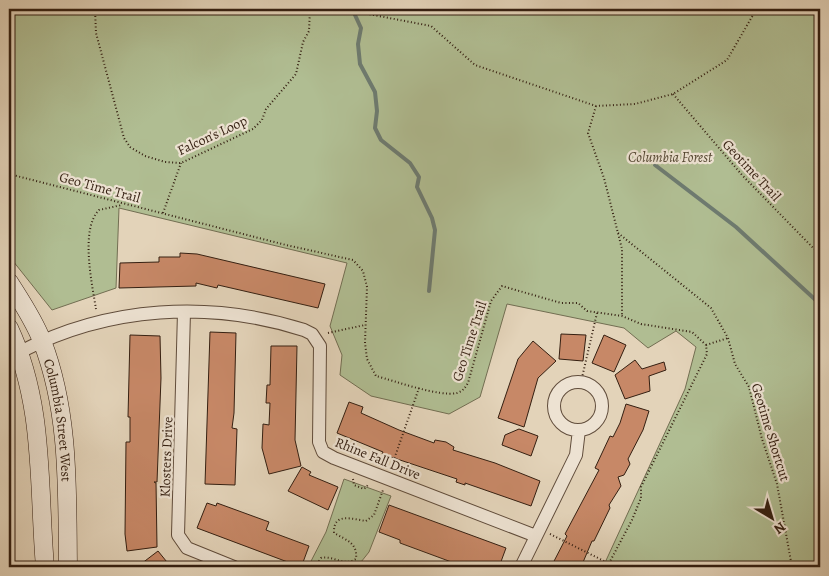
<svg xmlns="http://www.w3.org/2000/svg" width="829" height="576" font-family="Alegreya,serif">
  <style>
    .green { fill: #b0bd92; stroke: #726e52 }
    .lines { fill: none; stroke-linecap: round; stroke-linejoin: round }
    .stream { stroke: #6e7b70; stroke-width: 4 }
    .building { fill: #c78867; stroke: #341f11 }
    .street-casing { stroke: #604c3b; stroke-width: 14 }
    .secondary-casing { stroke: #341f11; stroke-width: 19 }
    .path { stroke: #341f11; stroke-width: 2; stroke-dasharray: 1 2.5; stroke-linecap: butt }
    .street { stroke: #ede2d2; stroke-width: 12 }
    .secondary { stroke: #ede2d2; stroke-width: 18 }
    .labels { text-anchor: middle; stroke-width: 4.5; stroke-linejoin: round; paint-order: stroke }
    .street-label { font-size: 14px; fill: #341f11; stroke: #ede2d2 }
    .park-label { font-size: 14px; font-style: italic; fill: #534631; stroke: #ede2d2 }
  </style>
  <rect width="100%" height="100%" fill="#e3d3b9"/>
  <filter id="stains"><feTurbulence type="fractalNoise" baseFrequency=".004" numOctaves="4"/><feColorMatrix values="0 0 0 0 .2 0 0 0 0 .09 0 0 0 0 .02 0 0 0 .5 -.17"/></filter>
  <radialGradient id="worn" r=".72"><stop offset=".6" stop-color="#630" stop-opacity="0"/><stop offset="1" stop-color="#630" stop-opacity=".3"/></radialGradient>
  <path class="green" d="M9,9H820V567H603L685,389L696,347L676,331L648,348L624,328L507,304L480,397L449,414L371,396L340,375L342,355L330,326L347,263L119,208L116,288L52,310L9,256Z
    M344,479L391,496L369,552L357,567H308L326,532Z"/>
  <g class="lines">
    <path class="stream" d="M355,15L361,28L358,44L360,64L375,92L377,111L375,128L381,140L410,163L419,177L417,187L432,218L435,230L429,291
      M655,165L736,227L820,304"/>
  </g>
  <path class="building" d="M180,253L197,254L325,284L318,308L218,285L217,288L196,283V286L119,288L120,263L159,262V257H180Z
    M210,332L236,333L234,413L232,428L237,429L235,485L205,484Z
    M561,334L586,335L583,361L559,359Z
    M130,335L160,336L161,378L157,482H154L156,483L157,547L127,551L125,534L126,442H130V417H128Z
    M604,335L626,345L614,372L592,363Z
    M533,341L556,361L538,378L524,427L498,418L518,359Z
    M271,346H297L295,440L301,466L269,474L262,448L263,424L269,425L270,403H266L267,385H270Z
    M635,360L642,369L664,362L666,370L649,376L650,391L625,399L615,375Z
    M349,402L363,407L361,413L399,430L434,443L435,440L446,442L454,447L453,450L495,463L540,481L531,506L465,483V485L456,482L457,479L382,454L383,452L337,433Z
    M626,404L649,411L643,430L628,459L630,464L624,475L618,477L621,486L609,505L610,508L594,541H592L581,567H551L567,536L565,534L599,470L595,468L610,436L613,437L620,423Z
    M519,429L538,436L531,456L502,445L505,435Z
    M302,467L311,472L309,475L338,487L328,510L288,491Z
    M207,503L216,506L217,503L269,522L266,530L309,546L302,565L294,562L293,564L197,528Z
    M389,505L506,548L499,567H465L400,543V540L379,532Z
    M158,551L171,567H137Z"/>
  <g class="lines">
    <g class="street-casing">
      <path id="street" d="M184,312L178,535L187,548L234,567
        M20,352C108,306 210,300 304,330L312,334L320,346L319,442L323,452L334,458L536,536
        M554 406a24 24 0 1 1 48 0a24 24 0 1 1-48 0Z
        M521,567L576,455L579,430"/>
    </g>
    <g class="secondary-casing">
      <g id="secondary">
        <path id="s1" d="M9,282C21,301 34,320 42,341C70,413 67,492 68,567"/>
        <path d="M9,328C45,405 38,485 45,567"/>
      </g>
    </g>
    <path class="path" d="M95,9L96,33L124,138L130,147L145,156L165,162L181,163L253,129L262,120L266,109L296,74L303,42L309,31L310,9
      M353,9L363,13L431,26L475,65L596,106L635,104L673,94L727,60L753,15L761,9
      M673,94L742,175L820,255
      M596,106L588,133L604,178L622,249V316
      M9,174L286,245L353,260L363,271L367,287L365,343L367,359L376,376C395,381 439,397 457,393C463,391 465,388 468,383L491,301L502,286L561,303H578L587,311L622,316L641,324L692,332L706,345L707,354L641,487V498L632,520L607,567
      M163,213L181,163
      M618,233L711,308L728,338L735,364L749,387L762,439L777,484L792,567
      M9,260L14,269
      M96,309C92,284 80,229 99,210L122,205
      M328,333L365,325
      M706,345L728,338
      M581,382L597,313
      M391,468L419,388
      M353,479L354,485L364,489L368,485
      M550,534L608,563
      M315,567L321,558C334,555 343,567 356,559C358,543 346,540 334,533C333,512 352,519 366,521L374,515L383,490"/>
    <use href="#street" class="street"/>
    <use href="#secondary" class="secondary"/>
  </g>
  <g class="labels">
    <g class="street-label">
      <text transform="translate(212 135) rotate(-25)" y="5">Falcon's Loop</text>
      <text transform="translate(752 170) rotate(47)" y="5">Geotime Trail</text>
      <text transform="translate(100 187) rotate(15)" y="5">Geo Time Trail</text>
      <text transform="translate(469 341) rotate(-72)" y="5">Geo Time Trail</text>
      <text dy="5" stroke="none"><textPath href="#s1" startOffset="149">Columbia Street West</textPath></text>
      <text transform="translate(771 432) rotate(73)" y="5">Geotime Shortcut</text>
      <text transform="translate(166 457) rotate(-88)" y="5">Klosters Drive</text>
      <text transform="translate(378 458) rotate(22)" y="5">Rhine Fall Drive</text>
    </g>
    <g class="park-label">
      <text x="670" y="162">Columbia Forest</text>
    </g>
  </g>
  <rect width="829" height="576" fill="none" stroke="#e3d3b9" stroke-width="30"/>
  <rect x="10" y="10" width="809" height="556" fill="none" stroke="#341f11" stroke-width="2.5"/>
  <rect x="15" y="15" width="799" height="546" fill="none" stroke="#341f11"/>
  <g transform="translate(772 518) rotate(142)" stroke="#ede2d2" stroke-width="4" paint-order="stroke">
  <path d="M0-4L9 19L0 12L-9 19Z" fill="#341f11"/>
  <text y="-8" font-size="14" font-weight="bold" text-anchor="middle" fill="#341f11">N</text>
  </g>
  <rect width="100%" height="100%" filter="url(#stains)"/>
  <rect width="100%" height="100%" fill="url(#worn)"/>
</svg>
